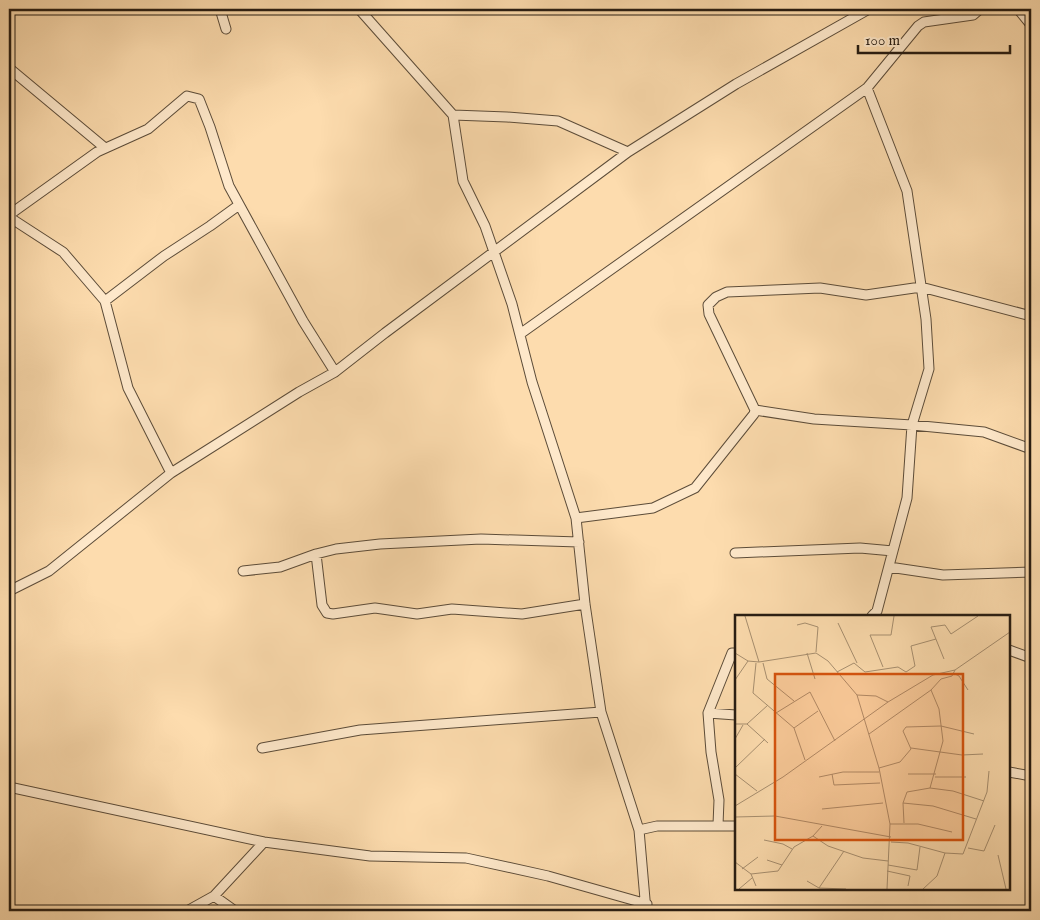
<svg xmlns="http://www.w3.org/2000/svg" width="1040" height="920" font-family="'IM FELL English',serif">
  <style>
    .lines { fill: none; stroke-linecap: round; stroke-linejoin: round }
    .minor-casing { stroke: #5c4c39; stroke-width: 11 }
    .minor { stroke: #fee8ca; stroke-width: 9 }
    .inset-road { fill: none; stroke: #a78f70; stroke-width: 1 }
    .view { fill: #d5530d; fill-opacity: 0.15; stroke: #d5530d; stroke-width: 2.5 }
    .inset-edge { fill: none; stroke: #271c12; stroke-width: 2.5 }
  </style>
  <rect width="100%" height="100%" fill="#fddcae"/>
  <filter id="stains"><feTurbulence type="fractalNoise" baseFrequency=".004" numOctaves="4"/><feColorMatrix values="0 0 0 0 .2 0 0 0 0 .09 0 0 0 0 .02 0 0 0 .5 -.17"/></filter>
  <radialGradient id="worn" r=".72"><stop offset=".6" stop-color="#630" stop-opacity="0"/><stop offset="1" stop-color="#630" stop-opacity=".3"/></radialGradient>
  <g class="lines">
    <g class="minor-casing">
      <path id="minor" d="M220,9L226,29
        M359,9L453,115L463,181L485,226L512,304L532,382L576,518L585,604L601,712L639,830L646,911
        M1018,9L1031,25
        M9,68L105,148
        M867,88L907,191L926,319L929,369L912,425L907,498L877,611L872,616
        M453,115L507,117L558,121L628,152
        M9,215L97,152L148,129L187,96L199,99L210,127L229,186L303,321L335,372
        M9,217L63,252L105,301L128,388L171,473
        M105,301L164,256L210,226L239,205
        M520,334L867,88L918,26L924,22L973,15L980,9
        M755,410L814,419L912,425L984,432L1031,449
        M576,518L653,508L695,488L754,414L755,410L709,314L708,305L716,297L727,292L820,288L866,295L921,287L1031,316
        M735,553L860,548L893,551
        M316,554L322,605L327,613L333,614L375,608L417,614L452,609L522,614L585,604
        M889,567L943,575L1031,572
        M243,571L280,567L316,554L336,549L380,544L481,539L579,542
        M9,591L49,571L171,473L299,392L335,372L385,333L628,152L736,84L869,9
        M1009,650L1031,658
        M708,713L732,653H736
        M262,748L360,730L601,712
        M1009,772L1031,776
        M9,787L264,842L370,856L466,858L548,876L647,904
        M718,825L719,800L711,752L708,713L736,715
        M639,830L657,826H736
        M214,896L235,911
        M187,911L214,896L264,842"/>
    </g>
    <use href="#minor" class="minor"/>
  </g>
  <g transform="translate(735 615)">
    <rect width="275" height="275" fill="#fddcae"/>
    <path class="inset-road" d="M10,1L24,47L81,38L93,46L122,80L144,153L155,209L152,274M103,8L122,48M62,10L70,8L83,12L81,37M0,38L13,46L24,47M72,38L80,64M209,44L196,12L210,10L216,19L243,1M21,48L18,78L59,113L70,145M28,48L32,64L59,86M148,52L135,20H156L159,1M102,57L119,48L130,57L163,52L171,57L180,51L176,31L201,24M218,58L224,61L233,75M0,65L13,46M122,80L141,81L153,87M41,98L75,77L100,126M0,109H12L33,128M12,109L33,90M59,113L83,96M134,119L196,75L206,64L217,61L220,55M0,124L8,110M176,133L227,140L248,139M0,153L30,124M144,153L165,147L176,134L168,116L171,112L206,111L239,119M0,159L22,176M97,159L99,170L145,168M173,159H201M84,162L108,157H144M200,162H231M195,173L208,126L204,94L196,75M168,188L172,177L195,173L218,176L249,186M0,191L48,162L153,87L198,60L220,55L275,17M87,194L148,188M0,202L40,201L156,222M169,208L168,188L198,191L241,204M155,209H183L217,217M78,221L93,231L128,243L153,246M29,225L48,229L57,234M156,227L173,228L210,238L228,239L252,177L254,156M233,233L249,236L260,210M263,240L271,274M32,245L47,250M0,247L16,259L21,271M153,250L182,255L185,232M7,254L23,242M152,256L175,261L173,271M16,259L43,256L59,232L78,221L87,211M72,266L84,273L111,274M84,273L109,236M4,274L17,263M188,274L202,261L210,238"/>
    <path class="view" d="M40,59H228V225H40Z"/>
    <rect width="275" height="275" class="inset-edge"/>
  </g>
  <rect width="1040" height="920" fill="none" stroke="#fddcae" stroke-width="30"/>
  <rect x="10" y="10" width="1020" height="900" fill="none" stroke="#271c12" stroke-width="2.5"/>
  <rect x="15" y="15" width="1010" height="890" fill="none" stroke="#271c12"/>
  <path d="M858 45v8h152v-8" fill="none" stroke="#271c12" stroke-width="2.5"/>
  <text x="865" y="45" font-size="15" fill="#271c12" stroke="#fee8ca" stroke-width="4" paint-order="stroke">100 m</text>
  <rect width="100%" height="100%" filter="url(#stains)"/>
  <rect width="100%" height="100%" fill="url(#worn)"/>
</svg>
